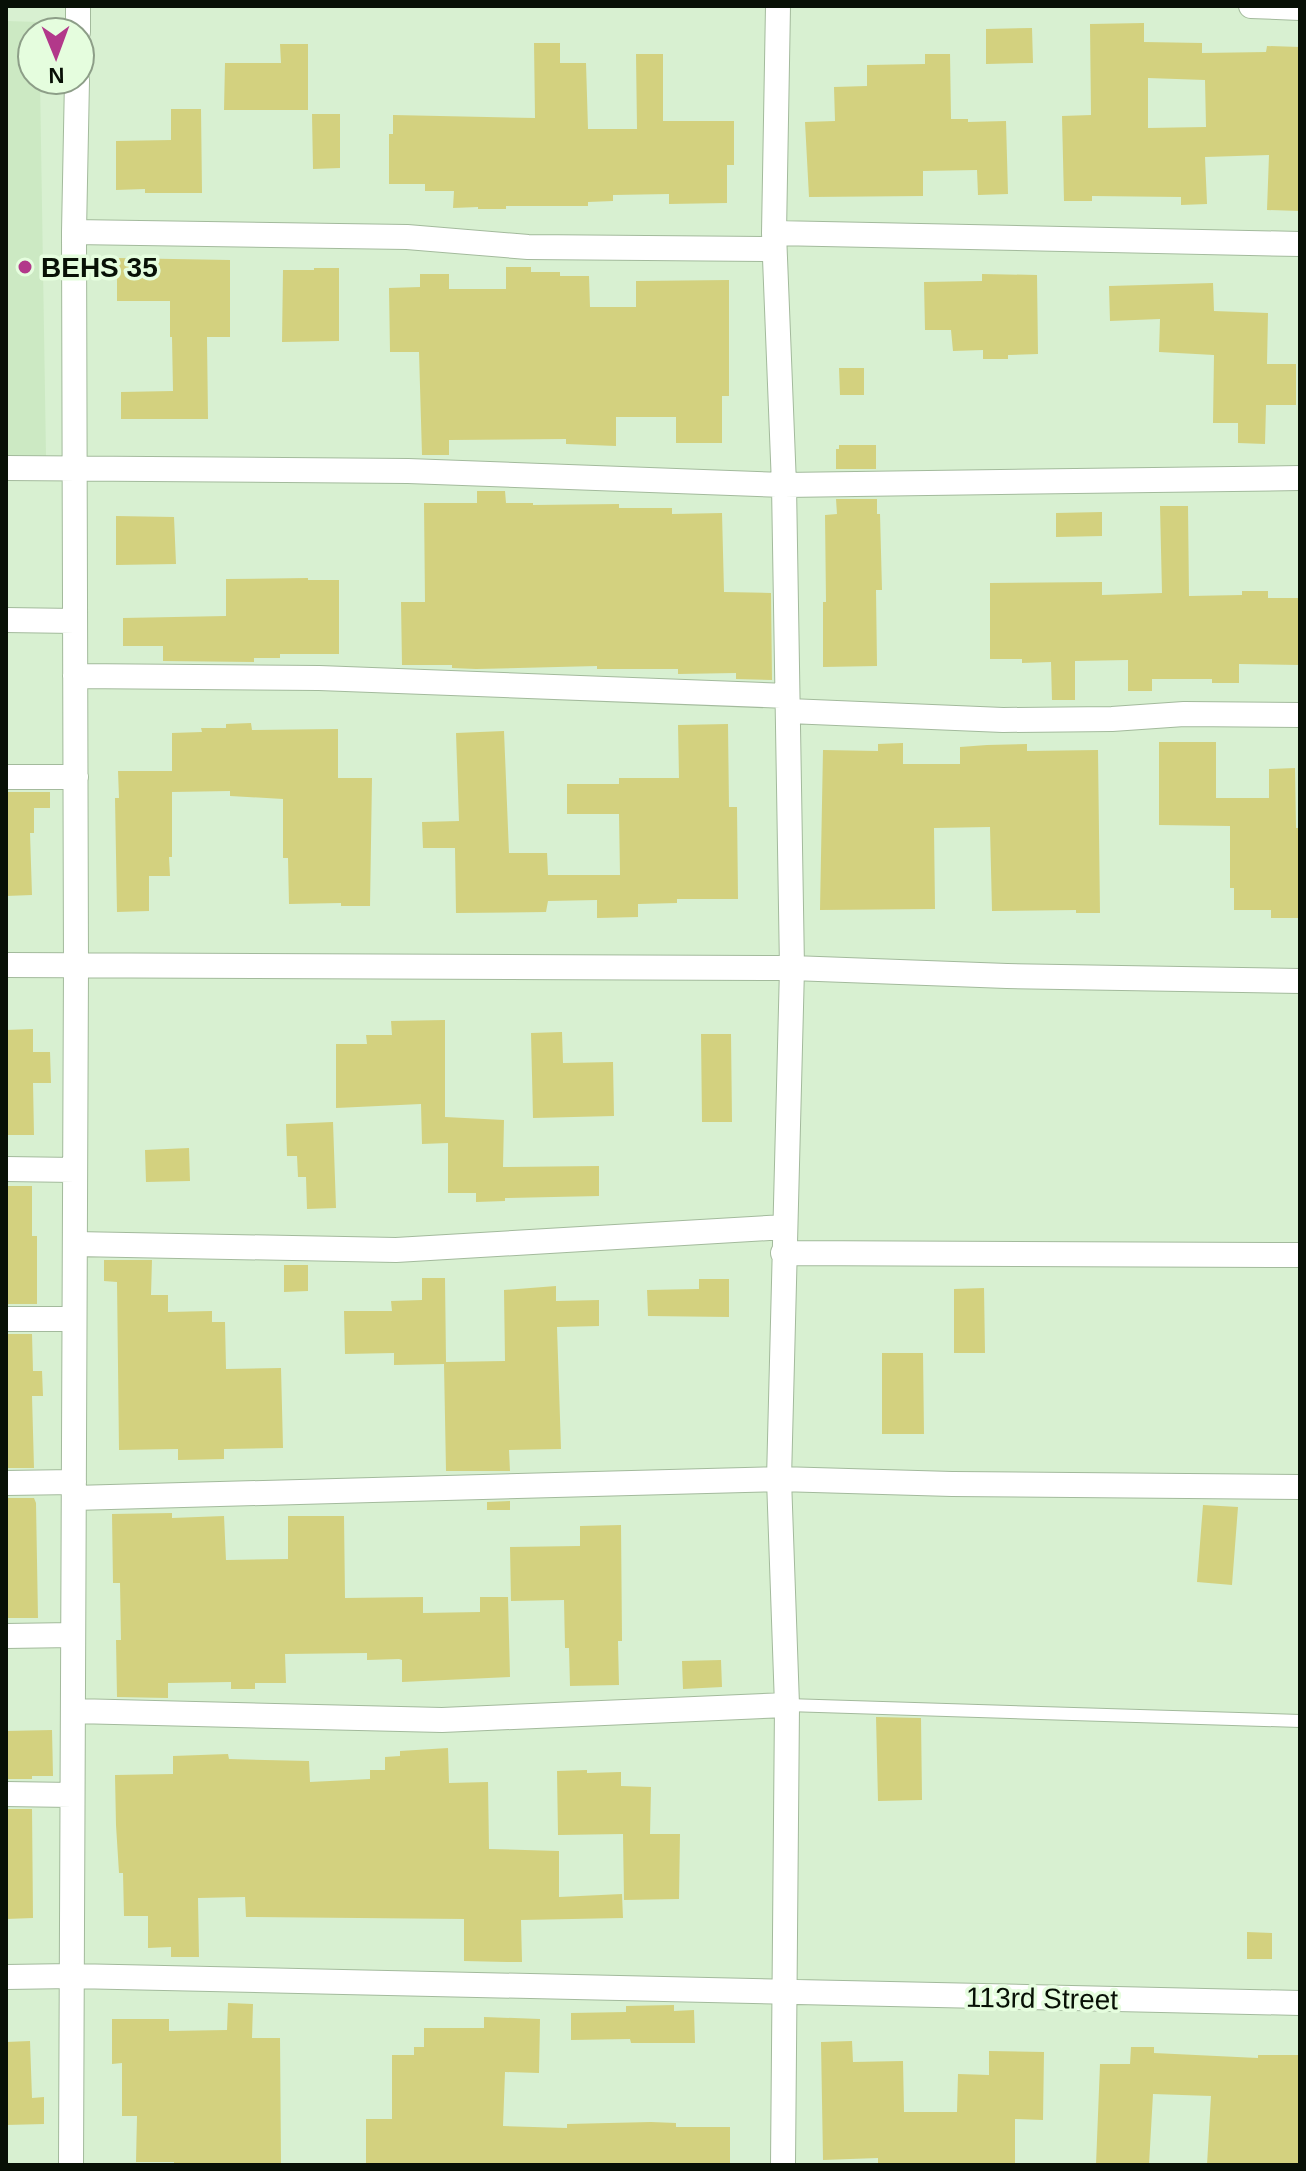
<svg xmlns="http://www.w3.org/2000/svg" width="1306" height="2171" font-family="Arial,sans-serif">
  <style>
    .built { fill: #cce9c3 }
    .building { fill: #d3d17f; fill-rule: evenodd }
    .lines { fill: none; stroke-linecap: round; stroke-linejoin: round }
    .service-casing { stroke: #a3ba9c; stroke-width: 14 }
    .minor-casing { stroke: #a3ba9c; stroke-width: 26 }
    .service { stroke: #fff; stroke-width: 12 }
    .minor { stroke: #fff; stroke-width: 24 }
    .poi-dot { fill: #b2388a; stroke: #e5fdde; stroke-width: 3 }
    .labels { text-anchor: middle; stroke-width: 7; stroke-linejoin: round; paint-order: stroke }
    .poi-label { font-size: 28px; font-weight: bold; fill: #081006; stroke: #e5fdde; text-anchor: start }
    .street-label { font-size: 28px; fill: #081006; stroke: #e5fdde }
  </style>
  <rect width="100%" height="100%" fill="#d8f0d1"/>
  <path class="built" d="M6,21L40,22V32H32V80H40L46,456L6,455Z"/>
  <path class="building" d="M1144,23V42L1202,43V53L1266,52L1267,46L1300,47V211L1267,210L1269,155L1205,157L1207,204L1181,205V197L1092,196V201H1064L1062,116L1091,115L1090,24ZM1148,78L1205,80L1206,127L1148,128Z
    M1032,28L1033,63L986,64V29Z
    M534,43H560V63H586L588,129H637L636,54H663V121H734V165H727V203L669,204V194L613,195V201L588,202V206H506V209H478V207L453,208L454,191H425V184H389V134H393V115L535,118Z
    M280,44H308V110H224L225,63H281Z
    M925,54H950L951,119H968V122L1006,121L1008,194L978,195L977,170L923,171V196L809,197L805,122L835,121L834,87L867,86V65L925,64Z
    M171,109H201L202,193H145V189L116,190V141L171,140Z
    M312,114H340V168L313,169Z
    M117,258L230,260V337H207L208,419H121V392L173,391L172,337H170V301H117Z
    M506,267H531V272H560V276H589L590,307H636V281L729,280V396H722V443H676V417H616V446L566,444V439L449,440V455H422L419,352H390L389,288L420,287V274H449V289H506Z
    M314,268H339V341L282,342L283,270H314Z
    M982,274L1037,275L1038,354L1008,355V359H983V350L953,351L951,330H925L924,282L982,281Z
    M1213,283L1214,311L1268,313L1267,364H1296V405H1266L1265,444L1238,443V423H1213L1214,355L1159,352L1160,319L1110,321L1109,286Z
    M839,368H864V395H840Z
    M839,445H876V469H836V449H839Z
    M477,491H505L506,503H533V505L619,504V508H672V514L722,513L724,592L771,593L772,680L736,679V673L678,674V669H597V666L476,669L452,668V665H402L401,602H425L424,503H477Z
    M836,499H877V514H880L882,590H876L877,666L823,667V602H826L825,515L837,514Z
    M1160,506H1188L1189,596L1242,595V591H1268V598H1300V665L1239,664V683H1212V679H1152V691H1128V660L1075,661V700H1052L1051,662L1022,663V659H990V583L1102,582V595L1162,593Z
    M1102,512V536L1056,537V513Z
    M116,516L174,517L176,564L116,565Z
    M308,578V580H339V654H280V658H254V662L163,661V646H123V618L226,616V579Z
    M251,723L252,730L338,729V778H372L370,906H341V903L289,904L288,858H283V799L230,796V791L172,792V783V857H169L170,876H149V911L117,912L115,798H119L118,771H172V733L202,732L201,728H226V724Z
    M728,724L729,807H737L738,899H677V903L638,904V917L597,918V900L548,901L546,912L456,913L455,848H423L422,822L459,821L456,733L504,731L509,853H547L548,875H620L619,814H567V784H619V778H679L678,725Z
    M1159,742H1216V798H1269V769L1295,768L1296,828H1300V918H1271V910H1234V888H1230V826L1159,825Z
    M903,743V764H960V747L987,745L1027,744V751L1098,750L1100,913H1076V910L992,911L990,827L934,828L935,909L820,910L823,750L878,751V744Z
    M6,792H50V808H34V833H30L32,895L6,896Z
    M445,1020V1117L504,1120L503,1167L599,1166V1196L505,1198V1201L476,1202V1193H448V1143L422,1144L421,1104L336,1108V1044H367L366,1035H392L391,1021Z
    M33,1029V1052H50L51,1083H33L34,1135H6V1030Z
    M562,1032L563,1063L613,1062L614,1116L533,1118L531,1033Z
    M701,1034H731L732,1122H702Z
    M333,1122L336,1208L307,1209L306,1177H298L297,1156H287L286,1124Z
    M189,1148L190,1181L146,1182L145,1150Z
    M6,1186H32V1236H37V1304H6Z
    M104,1260H152L151,1295H168V1312L212,1311V1322H225L226,1369L281,1368L283,1448L224,1449V1459L178,1460V1449L119,1450L117,1282L104,1281Z
    M284,1265H308V1291L284,1292Z
    M422,1278H445L446,1362L505,1361L504,1290L556,1286V1301L599,1300V1326L557,1327L561,1449L509,1450L510,1471H446L444,1364L394,1365V1353L345,1354L344,1311H392L391,1301L422,1300Z
    M699,1279H729V1317L648,1316L647,1290L699,1289Z
    M984,1288L985,1353H954V1289Z
    M6,1334H32L33,1371H42L43,1396H32L34,1468H6Z
    M882,1353H923L924,1434H882Z
    M6,1498H34L36,1503L38,1618H6Z
    M510,1501V1510H487V1502Z
    M1203,1505L1238,1507L1232,1585L1197,1582Z
    M172,1513V1518L224,1516L226,1560L288,1559V1516H344L345,1598L423,1597V1613L480,1612V1597H508L510,1677L402,1682V1660L399,1659L367,1660V1653L285,1654L286,1683H255V1689H231V1682L168,1683V1698L117,1697L116,1640H121L120,1583H113L112,1514Z
    M621,1525L622,1641H618L619,1685L570,1686L569,1648H565L564,1600L511,1601L510,1547L580,1546V1526Z
    M721,1660L722,1687L683,1689L682,1661Z
    M876,1717L921,1718L922,1800L878,1801Z
    M52,1730L53,1776H32V1779H6V1731Z
    M448,1748L449,1783L488,1782L489,1849L559,1851V1897L622,1894L623,1918L521,1920L522,1962H507L464,1961V1919L246,1917L245,1897L198,1898L199,1957H171V1947L148,1948V1916H124L123,1873H119L116,1825L115,1775L173,1774V1756L228,1754L229,1759L309,1761L310,1782L370,1779V1770H385V1757L400,1756V1751Z
    M587,1770V1773L621,1772V1786L651,1787L650,1834H680L679,1899L624,1900L623,1834L558,1835L557,1771Z
    M6,1809H32L33,1918L6,1919Z
    M1247,1932L1272,1933V1959H1247Z
    M228,2003L253,2004L252,2038H280L281,2165H174V2162H136L137,2116H122V2063L112,2064V2019H169V2031L227,2030Z
    M674,2005V2011L694,2010L695,2043H631L630,2039L571,2040V2013L626,2012V2006Z
    M484,2017L540,2019L539,2073L505,2072L503,2126L567,2128V2124L651,2122L676,2123V2127H730V2163L366,2165V2119H392V2055H414V2047H424V2028H484Z
    M30,2041L32,2098L44,2097V2124L6,2125V2042Z
    M852,2041L853,2062L903,2061L904,2112H957L958,2074L989,2075V2051L1044,2052L1043,2120L1015,2119V2165H878V2158L823,2160L821,2042Z
    M1131,2047H1154V2053L1258,2058V2055H1300V2165H1207L1211,2096L1153,2094L1149,2165H1096L1100,2064H1130Z"/>
  <g class="lines">
    <g class="service-casing">
      <path id="service" d="M787,1705L1300,1721"/>
    </g>
    <g class="minor-casing">
      <path id="minor" d="M778,6L774,233L784,485L792,968L779,1479L787,1705L783,2165
        M1251,6L1300,8
        M78,32V6
        M74,232L407,237L528,247L774,249
        M774,233L1300,244
        M6,468L408,471L784,485L1300,478
        M6,620L75,621
        M75,676L319,678L787,696
        M789,711L1003,720L1112,719L1184,714L1300,715
        M6,777H76
        M6,965L792,968L1007,976L1300,981
        M6,1169L75,1170
        M75,1244L396,1250L785,1227
        M783,1253L1300,1255
        M6,1319H74
        M6,1483L74,1482
        M74,1498L779,1479L952,1484L1300,1487
        M6,1636L73,1635
        M74,1711L442,1720L787,1705
        M6,1794L72,1795
        M6,1977L72,1976L1300,2003
        M71,2165L76,966L74,232L77,80"/>
    </g>
    <use href="#service" class="service"/>
    <use href="#minor" class="minor"/>
  </g>
  <circle class="poi-dot" cx="25" cy="267" r="8"/>
  <g class="labels">
    <g class="poi-label">
      <text x="41" y="277">BEHS 35</text>
    </g>
    <g class="street-label">
      <text transform="translate(1042 1998) rotate(1)" y="10">113rd Street</text>
    </g>
  </g>
  <rect width="1306" height="2171" fill="none" stroke="#081006" stroke-width="16"/>
  <g transform="translate(56 56) rotate(179)"><circle r="38" fill="#e5fdde" stroke="#8d9e88" stroke-width="2"/>
  <path d="M0-6L14 30L0 20L-14 30Z" fill="#b2388a"/>
  <text y="-12" font-size="22" font-weight="bold" text-anchor="middle" fill="#081006">N</text>
  </g>
</svg>
